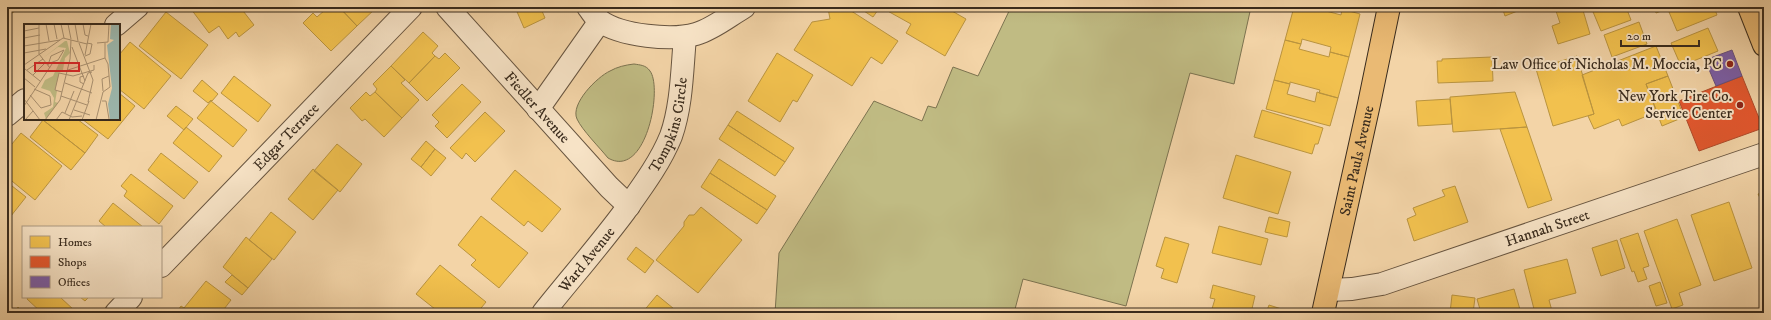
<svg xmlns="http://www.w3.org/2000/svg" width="1771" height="320" font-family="'IM FELL DW Pica',serif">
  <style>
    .green { fill: #c0bb83; stroke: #7c7350 }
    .homes { fill: #f2c14e; stroke: #ba943f }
    .shops { fill: #e4572e; stroke: #b14a29 }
    .offices { fill: #7b5ea7; stroke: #674f7e }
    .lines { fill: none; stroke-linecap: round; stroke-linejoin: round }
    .minor-casing { stroke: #685540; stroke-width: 24 }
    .major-casing { stroke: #392b1d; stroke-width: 24 }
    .minor { stroke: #f7e3c6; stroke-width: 22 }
    .major { stroke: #eaba74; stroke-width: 22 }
    .poi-dot { fill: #8f2418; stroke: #f7e3c6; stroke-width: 1.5 }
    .labels { text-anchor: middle; stroke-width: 4; stroke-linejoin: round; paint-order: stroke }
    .poi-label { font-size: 15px; fill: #392b1d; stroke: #f7e3c6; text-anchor: end }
    .street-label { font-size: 15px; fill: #392b1d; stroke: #f7e3c6 }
    .inset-road { fill: none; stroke: #a99070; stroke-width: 1 }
    .view { fill: #d62828; fill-opacity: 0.15; stroke: #d62828; stroke-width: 2 }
    .inset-edge { fill: none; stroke: #392b1d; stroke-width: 2 }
  </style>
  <rect width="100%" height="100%" fill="#f3d4a7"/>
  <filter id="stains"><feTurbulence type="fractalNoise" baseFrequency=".005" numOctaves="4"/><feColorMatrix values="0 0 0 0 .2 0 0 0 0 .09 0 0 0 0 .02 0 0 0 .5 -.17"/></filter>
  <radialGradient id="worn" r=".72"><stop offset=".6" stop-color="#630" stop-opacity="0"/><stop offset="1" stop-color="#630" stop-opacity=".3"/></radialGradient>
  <path class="green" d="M1011,7H1251L1234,84L1190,73L1126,306L1023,279L1014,313H775L779,253L874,101L922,121L928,106L936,108L953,67L978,76Z
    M634,64C640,65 646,65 650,71C663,88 646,180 608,158C600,148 582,130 577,119C570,104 597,77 610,71C617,67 625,65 634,64Z"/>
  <path class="homes" d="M7,7H22L7,16Z
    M194,7H240L254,25L239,37L236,32L228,39L219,26L209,33L191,9Z
    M322,7H339L357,26L331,51L303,23L313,13L317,17L325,10Z
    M339,7H377L357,26Z
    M515,7H549L542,11L545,18L524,28Z
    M845,7L898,41L882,64L871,57L852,86L794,50L812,22L830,19L828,8Z
    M858,7H880L873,17Z
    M885,7H945L966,19L945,56L906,33L911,24L884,9Z
    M1294,7H1311L1341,15L1342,9L1360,14L1349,57L1330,52L1331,47L1302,39L1301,44L1285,40Z
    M1499,7H1519L1520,10L1505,16L1503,10L1501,11Z
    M1561,7H1582L1590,34L1558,44L1552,26L1560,23L1556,11L1561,9Z
    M1591,7H1626L1631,20L1601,31Z
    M1654,7H1672L1656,13Z
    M1681,7H1714L1717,15L1677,31L1669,12Z
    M166,12L208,45L181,79L139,46Z
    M1639,22L1647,44L1612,57L1604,35Z
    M1708,28L1718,51L1681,66L1671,43Z
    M423,32L438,46L432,53L435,56L409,83L391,66Z
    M1285,40L1301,44L1299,49L1329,57L1330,52L1349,57L1338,98L1319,93L1320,90L1290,82V84L1274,80Z
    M130,42L171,76L144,109L119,89V55Z
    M1656,46L1668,76L1646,84L1657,112L1622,126L1619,119L1594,129L1588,116L1594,114L1582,75Z
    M445,53L460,68L427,101L409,83L435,56L439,59Z
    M777,53L813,75L797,102L793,100L780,122L748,101Z
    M1577,56L1594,114L1553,126L1536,69Z
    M1492,57L1493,81L1438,83L1437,61H1442V59Z
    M391,66L405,80L401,83L419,100L402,118L375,92L377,89L373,84Z
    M234,76L271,105L258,122L221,93Z
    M1668,76L1684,117L1662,126L1646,84Z
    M202,80L218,94L212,101L211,100L208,103L193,91Z
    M1274,80L1290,84L1287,94L1315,102L1317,92L1338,98L1330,126L1266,109Z
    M462,84L481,102L447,138L435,126L439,122L432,115Z
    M366,92L370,96L375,92L402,118L384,137L365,119L362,121L350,108Z
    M1515,92L1527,127L1453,132L1450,97Z
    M119,93L135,106L108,139L82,119H119Z
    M1450,99L1452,124L1418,126L1416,101Z
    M211,101L247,130L233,147L197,118Z
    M176,106L193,119L184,130L167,116Z
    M1262,110L1323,128L1318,144H1315L1312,154L1254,137Z
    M737,111L794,148L785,162L728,125Z
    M485,112L505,131L475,162L466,153L462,159L450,148Z
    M44,119H77L98,135L85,153L43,120Z
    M43,120L85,153L71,170L30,137Z
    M728,125L785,162L775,176L719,139Z
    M186,127L222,156L209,172L173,143Z
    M1527,127L1552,200L1528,208L1500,129Z
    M21,133L62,166L35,200L7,177V150Z
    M426,141L435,149L421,167L411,159Z
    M337,144L362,164L340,192L314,171Z
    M435,149L446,158L431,176L421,167Z
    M161,153L198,182L184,199L148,170Z
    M1236,155L1291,172L1278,214L1223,198Z
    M719,159L776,196L767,210L710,173Z
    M313,169L338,190L313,220L288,199Z
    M515,170L561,209L542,232L528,221L524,226L491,199Z
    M710,173L767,210L757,224L701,187Z
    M131,174L173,206L159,224L124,196L127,191L121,186Z
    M7,182L26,197L7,221Z
    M1455,186L1468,222L1414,241L1407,219L1416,215L1413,208L1445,196L1442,190Z
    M1764,192V206L1758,194Z
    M1729,202L1752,268L1714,281L1691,215Z
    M113,203L143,227H106L99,221Z
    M701,207L742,240L698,293L656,260L684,226V222L689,215H694Z
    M271,212L296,232L274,260L249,240Z
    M481,216L528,253L499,288L471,265L476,260L458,245Z
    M1269,217L1290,222L1287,237L1265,232Z
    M1677,219L1701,285L1679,293L1683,305L1672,309L1644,231Z
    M1219,226L1268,239L1261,265L1212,253Z
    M1638,233L1649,266L1643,268L1647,279L1638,282L1634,271L1632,272L1620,239Z
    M246,237L272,259L248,288L223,267Z
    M1165,237L1189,244L1177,283L1161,278L1164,269L1156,266Z
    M1617,240L1625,268L1601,276L1592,248Z
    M636,247L654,261L645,273L627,259Z
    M1567,259L1576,293L1549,300L1552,311L1535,313L1524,270Z
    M440,265L486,302L477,313H440L416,294Z
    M232,275L248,288L242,295L225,282Z
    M206,281L231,300L221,313H191L184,308Z
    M1660,282L1667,303L1656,306L1649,286Z
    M1213,285L1255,296L1251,313L1211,312L1215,299L1210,298Z
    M1514,289L1521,313H1481L1477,299Z
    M657,295L679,313H642Z
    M1452,295L1475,298L1473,313H1450Z
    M28,297H60L75,311L73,313H42L27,299Z
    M80,297H89L85,301Z
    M1269,305L1291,312V313H1266Z
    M181,306L184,308L191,313H176Z
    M18,307L24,313H13Z"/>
  <path class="shops" d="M1742,76L1763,128L1699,151L1679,101Z"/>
  <path class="offices" d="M1732,50L1742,76L1716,86L1705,60Z"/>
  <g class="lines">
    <g class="minor-casing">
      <g id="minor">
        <path id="s1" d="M447,7L609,187L629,206"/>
        <path d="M588,7C592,12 595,18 600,21C621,36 672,41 696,34C713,29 729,16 744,7"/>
        <path d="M116,25L137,7"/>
        <path d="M538,109L600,21"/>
        <path d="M7,115L25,100"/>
        <path id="s2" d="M161,266L411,7"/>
        <path id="s3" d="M1329,290L1352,289L1382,284L1764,154"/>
        <path d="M116,313L131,297"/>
        <path id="s4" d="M543,313C570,279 599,246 625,211C642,187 660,163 671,136C682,105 682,69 685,37"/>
      </g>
    </g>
    <g class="major-casing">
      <g id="major">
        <path d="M1749,7L1764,45"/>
        <path id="s5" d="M1323,313L1369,104L1389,7"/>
      </g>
    </g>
    <use href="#minor" class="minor"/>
    <use href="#major" class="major"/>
  </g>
  <g class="poi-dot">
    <circle cx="1730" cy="64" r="4"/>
    <circle cx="1740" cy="105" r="4"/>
  </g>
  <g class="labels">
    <g class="poi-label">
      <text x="1722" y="69">Law Office of Nicholas M. Moccia, PC</text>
      <text x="1732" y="101">New York Tire Co.<tspan x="1732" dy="17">Service Center</tspan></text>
    </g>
    <g class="street-label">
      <text dy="5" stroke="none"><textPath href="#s1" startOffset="135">Fiedler Avenue</textPath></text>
      <text dy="5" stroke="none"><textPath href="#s4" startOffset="229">Tompkins Circle</textPath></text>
      <text dy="5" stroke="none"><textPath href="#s2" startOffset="180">Edgar Terrace</textPath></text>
      <text dy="5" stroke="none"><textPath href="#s5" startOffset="156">Saint Pauls Avenue</textPath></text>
      <text dy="5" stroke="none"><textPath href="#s3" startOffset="228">Hannah Street</textPath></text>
      <text dy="5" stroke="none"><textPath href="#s4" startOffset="69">Ward Avenue</textPath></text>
    </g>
  </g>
  <g transform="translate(24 24)">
    <rect width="96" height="96" fill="#f3d4a7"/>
    <path d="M41,17H43L46,29L41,34L39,46H36L31,66L33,67L31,78L34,79L22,95L20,89L29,83L30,74L26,67L17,64L21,56L29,52L42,24L34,23L19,34Z" fill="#c0bb83"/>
    <path d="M87,0H96V96H86L84,80L88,64L83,21L90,16L86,15Z" fill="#9cb7ad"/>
    <path class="inset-road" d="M15,0V30L26,44M22,0L25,17M30,0L33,15M37,0L40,14M44,0L47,15M51,0L54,17M59,0L61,11L64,12M0,7L15,4M0,14L16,11M55,19L69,56L64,78M73,19L84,18L85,0M0,22L36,16M48,23L61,57M0,29L22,25M61,31L67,0M61,32L66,30L68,20L63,19M81,34V19M0,41L39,14L63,20M24,41L27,32L40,26L34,36L26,39M1,45L16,57M3,46L19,35M44,46L81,34M9,51L22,38M0,54L11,63M41,59L68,69M60,60L56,58V53L60,52M79,67L78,55L85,52M38,68L31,66L35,49L49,52L70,46V41M6,71L17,84L27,81L26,72L10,65M37,72L63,81M0,75L16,96M78,77H82L85,95M0,82L28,40M50,86L66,91M41,89L50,67M1,96L9,87M21,96L36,76L46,35L47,16M32,96L38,88L48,93L58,92M45,96L64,49L68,48M58,96L65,77M72,96L79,68L86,63L84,40L81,34"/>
    <path class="view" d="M11,39H55V47H11Z"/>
    <rect width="96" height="96" class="inset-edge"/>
  </g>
  <rect width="1771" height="320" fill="none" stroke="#f3d4a7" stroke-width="24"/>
  <rect x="8" y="8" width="1755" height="304" fill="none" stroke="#392b1d" stroke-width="2"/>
  <rect x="12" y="12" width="1747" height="296" fill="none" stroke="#392b1d"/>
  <rect x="22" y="226" width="140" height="72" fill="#f7e3c6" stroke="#ab9982"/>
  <rect x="30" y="236" width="20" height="12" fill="#f2c14e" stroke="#ab9982"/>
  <text x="58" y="246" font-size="12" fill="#392b1d">Homes</text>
  <rect x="30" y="256" width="20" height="12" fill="#e4572e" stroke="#ab9982"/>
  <text x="58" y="266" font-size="12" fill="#392b1d">Shops</text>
  <rect x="30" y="276" width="20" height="12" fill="#7b5ea7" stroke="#ab9982"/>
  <text x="58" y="286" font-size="12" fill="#392b1d">Offices</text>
  <path d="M1621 40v6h78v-6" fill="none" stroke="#392b1d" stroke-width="2"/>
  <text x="1627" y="40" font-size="12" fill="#392b1d" stroke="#f7e3c6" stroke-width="3" paint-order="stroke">20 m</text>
  <rect width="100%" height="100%" filter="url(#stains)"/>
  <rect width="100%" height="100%" fill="url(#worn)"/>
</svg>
